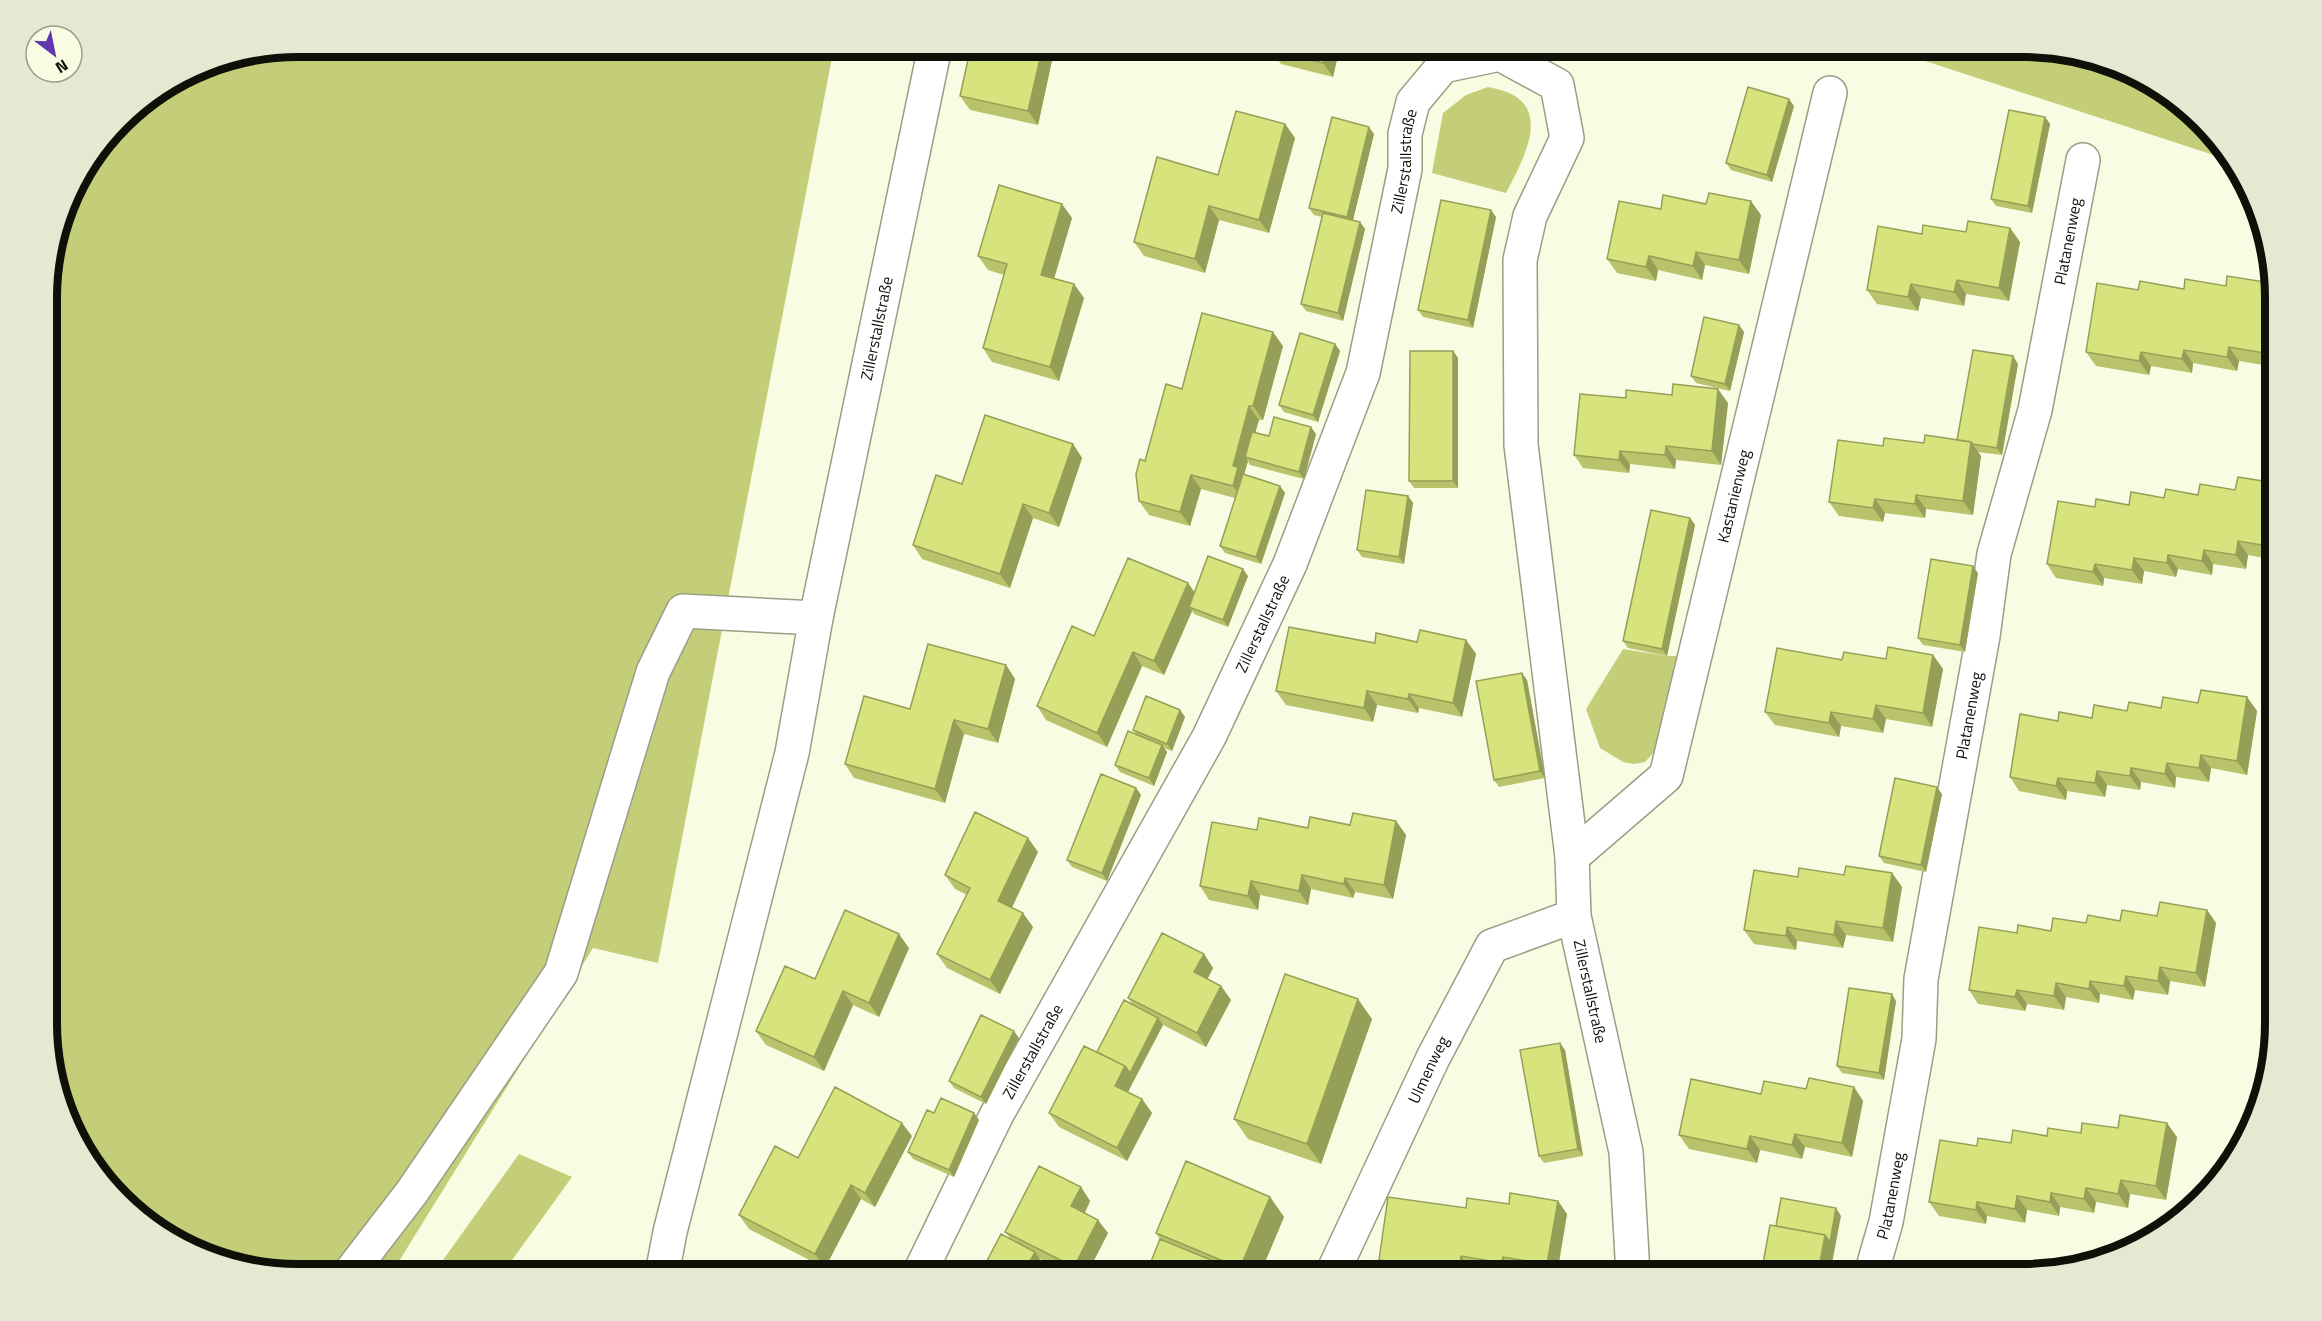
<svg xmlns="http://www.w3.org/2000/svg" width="2322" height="1321" font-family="'Titillium Web',sans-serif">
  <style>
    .green { fill: #c4ce79 }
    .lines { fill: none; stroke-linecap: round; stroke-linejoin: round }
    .minor-casing { stroke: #9b9e87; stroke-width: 36 }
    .minor { stroke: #fff; stroke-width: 33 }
    .wall { fill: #b9c36b }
    .shaded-wall { fill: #969f57 }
    .building { fill: #d7e37c; stroke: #969f57; stroke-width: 1.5 }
    .labels { text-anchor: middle; stroke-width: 4.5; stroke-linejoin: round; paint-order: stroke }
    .street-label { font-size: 16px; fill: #0f1008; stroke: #f8fce3 }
    .rim { fill: none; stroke: #0f1008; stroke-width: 8 }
  </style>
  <rect width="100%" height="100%" fill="#f8fce3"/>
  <path class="green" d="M298,47H834L658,963L593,948L391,1274H298L233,1266L173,1241L89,1162L49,1055V266L73,187L132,109L202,66Z
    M1882,47H2024L2089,55L2149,80L2235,162Z
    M1488,87C1556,98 1528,151 1506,193L1432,173L1443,113L1466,95Z
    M1623,649L1667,656H1684L1669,736L1645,762L1634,764L1623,762L1600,748L1586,709Z
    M519,1154L572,1177L502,1274H433Z"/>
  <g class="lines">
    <g class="minor-casing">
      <g id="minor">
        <path id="s1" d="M1572,857L1666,776L1830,93"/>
        <path d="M349,1274L412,1192L561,973L653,672L683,611L816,618"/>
        <path id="s2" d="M662,1274L670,1232L792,753L816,618L935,47"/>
        <path id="s3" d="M919,1274L997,1114L1209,737L1290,564L1363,373L1405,169V134L1413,102L1443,66L1500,54L1557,85L1567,138L1530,216L1520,260L1521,445L1572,857L1574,916L1626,1152L1633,1274"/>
        <path id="s4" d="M1332,1274L1433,1058L1492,946L1574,916"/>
        <path id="s5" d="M1871,1274L1886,1222L1919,1039L1921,979L1983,636L1994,554L2035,410L2083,160"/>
      </g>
    </g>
    <use href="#minor" class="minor"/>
  </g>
  <path class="wall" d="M971,46H1055L1038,125L970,110L960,96Z
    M1272,46H1340L1333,77L1281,64L1271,50Z
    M1794,106L1772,182L1731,170L1726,163Z
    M2045,117L2050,124L2032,213L1996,206L1991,199Z
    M1285,124L1295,138L1269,233L1219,220L1205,273L1144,256L1134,242L1218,175Z
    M1374,134L1353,220L1360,222L1365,229L1343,321L1306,311L1301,304L1322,217L1314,215L1309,208Z
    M1661,209L1761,215L1749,274L1705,265L1702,280L1658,270L1656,281L1617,273L1607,259Z
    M1496,217L1473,328L1423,317L1418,310Z
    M1072,218L1054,278L1074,284L1084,298L1059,381L992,362L983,348L1004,275L988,270L978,256Z
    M2010,228L2020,242L2009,301L1966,294L1964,306L1921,298L1918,311L1877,304L1867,290L1922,234L1966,232Z
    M2275,282V367L2239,361L2237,371L2193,363L2192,373L2151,366L2149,375L2096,366L2086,352L2184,289L2271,283Z
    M1739,325L1744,332L1730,391L1696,383L1691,376Z
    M1335,344L1340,351L1318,422L1284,412L1279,405Z
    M1283,346L1263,420H1259L1255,432L1269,436L1316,434L1304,479L1250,465L1248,461L1244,474L1280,486L1285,493L1261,564L1225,553L1220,546L1235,498L1201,489L1190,526L1149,515L1139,501L1145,461L1182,389Z
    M1453,351L1458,358V488H1414L1409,481Z
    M2013,356L2018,364L2002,455L1978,452L1981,456L1973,515L1926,509L1925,518L1885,513L1883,522L1839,516L1829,502L1924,443L1957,440Z
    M1672,395L1728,403L1721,465L1676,460L1675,469L1630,464L1629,473L1583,468L1574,455L1626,398Z
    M1073,444L1082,458L1059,527L1033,518L1010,588L922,559L913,545L962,484Z
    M2275,483V560L2248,555L2246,569L2213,564L2212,575L2178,569L2176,577L2144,571L2142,584L2104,578L2103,586L2056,578L2047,564L2095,507L2129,505L2164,498L2235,490Z
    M1408,496L1413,503L1404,564L1362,557L1357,550Z
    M1690,518L1695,525L1667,656L1628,648L1623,641Z
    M1978,573L1965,652L1923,645L1918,638Z
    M1248,576L1228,627L1194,614L1192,611L1164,675L1142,666L1107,747L1046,720L1037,706L1194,592Z
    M1466,640L1476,654L1462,717L1419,708L1418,713L1377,705L1373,722L1286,705L1276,691L1375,643Z
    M1933,655L1943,669L1932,727L1886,719L1883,733L1841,726L1839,737L1775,725L1765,712L1842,660L1886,659Z
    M1006,665L1015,679L998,743L964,734L945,803L854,778L845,764L910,709Z
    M1527,680L1545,778L1499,787L1494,780Z
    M2247,697L2257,711L2247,775L2211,768L2209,782L2176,777L2175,788L2141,782L2140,790L2107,785L2105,797L2067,791L2066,800L2019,791L2010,777L2058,721L2092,718L2127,711L2161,708Z
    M1180,710L1185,717L1172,751L1164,748L1167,752L1154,786L1120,772L1115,765L1136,734L1133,730Z
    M1136,788L1141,795L1107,881L1072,867L1067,860Z
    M1942,794L1926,872L1884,863L1879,856Z
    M1396,821L1406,835L1393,899L1355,892L1353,898L1311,889L1308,905L1260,895L1258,910L1209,900L1200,886L1257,830Z
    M1038,852L1012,908L1033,927L1000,994L947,968L937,954L967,895L955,889L945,875Z
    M1892,873L1902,887L1893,942L1846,935L1843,948L1797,941L1796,950L1754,944L1744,930L1798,877Z
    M2207,910L2216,923L2205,987L2170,981L2168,995L2135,990L2133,1000L2100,994L2099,1003L2066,997L2064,1010L2027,1004L2025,1011L1978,1004L1969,990L2017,933L2051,931L2086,923L2120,921Z
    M909,948L879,1017L853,1005L824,1071L766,1045L756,1031L815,979Z
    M1204,954L1213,968L1207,979L1221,986L1231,1000L1206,1047L1163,1025L1128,1092L1142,1099L1152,1113L1127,1161L1059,1127L1049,1113L1133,1005L1128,998Z
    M1896,1001L1884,1080L1842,1073L1837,1066Z
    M1372,1019L1321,1164L1248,1139L1234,1119Z
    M1019,1038L986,1104L954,1088L949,1081Z
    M1565,1050L1583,1156L1544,1163L1539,1156Z
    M1854,1087L1863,1101L1852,1157L1805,1147L1802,1159L1760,1150L1757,1163L1689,1149L1679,1135L1761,1094L1806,1089Z
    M974,1113L979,1120L954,1177L913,1159L908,1152Z
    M2081,1133L2177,1137L2166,1200L2130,1194L2128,1208L2096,1202L2094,1213L2060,1207L2059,1216L2027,1210L2025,1223L1987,1216L1986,1224L1939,1216L1929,1202L1977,1146L2011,1143L2047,1136Z
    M912,1136L875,1207L861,1199L825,1268L749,1229L739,1215L798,1158Z
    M1081,1187L1090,1201L1085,1213L1108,1233L1087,1274H1071L1040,1259L1010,1238L1005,1232Z
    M1270,1197L1284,1217L1260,1274H1146L1160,1239L1156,1233Z
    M1558,1201L1567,1214L1557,1274H1533L1513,1271L1512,1274H1495L1471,1270L1470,1274H1389L1379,1260L1466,1208Z"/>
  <path class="shaded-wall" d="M1043,46L1055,47L1038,125L1028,111Z
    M1327,46H1340L1333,77L1323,63Z
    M1789,99L1794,106L1772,182L1767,175Z
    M2045,117L2050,124L2032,213L2028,206Z
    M1285,124L1295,138L1269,233L1259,220Z
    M1369,127L1374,134L1352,224L1347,217Z
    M1751,201L1761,215L1749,274L1739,260Z
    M1062,204L1072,218L1051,289L1041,275Z
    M1209,206L1219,220L1205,273L1195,259Z
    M1491,210L1496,217L1473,328L1468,320Z
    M1360,222L1365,229L1343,321L1338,313Z
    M2010,228L2020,242L2009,301L1999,288Z
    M1696,252L1705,265L1702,280L1693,266Z
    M1649,256L1658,270L1656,281L1646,267Z
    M1957,280L1966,294L1964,306L1954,292Z
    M1074,284L1084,298L1059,381L1050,367Z
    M1911,284L1921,298L1918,311L1908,297Z
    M1739,325L1744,332L1730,391L1725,384Z
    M1273,332L1283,346L1263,420L1253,406Z
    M1335,344L1340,351L1318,422L1313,415Z
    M2271,344L2275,349V361L2270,354Z
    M2229,347L2239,361L2237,371L2227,357Z
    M2184,350L2193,363L2192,373L2182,359Z
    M1453,351L1458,358V488L1453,481Z
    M2141,352L2151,366L2149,375L2139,361Z
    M2013,356L2018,364L2002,455L1997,448Z
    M1718,389L1728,403L1721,465L1712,451Z
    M1249,406L1259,420L1248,458L1245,457L1248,461L1244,475L1243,500L1233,486V466Z
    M1311,427L1316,434L1304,479L1299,472Z
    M1971,442L1981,456L1973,515L1963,501Z
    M1073,444L1082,458L1059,527L1049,513Z
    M1666,446L1676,460L1675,469L1665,455Z
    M1620,451L1630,464L1629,473L1619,460Z
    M1191,475L1201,489L1190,526L1180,512Z
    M1280,486L1285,493L1261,564L1256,557Z
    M1916,495L1926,509L1925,518L1915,504Z
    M1408,496L1413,503L1404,564L1399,557Z
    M1875,499L1885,513L1883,522L1873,508Z
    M1023,504L1033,518L1010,588L1000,574Z
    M1690,518L1695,525L1667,656L1662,649Z
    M2238,541L2248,555L2246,569L2236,555Z
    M2204,550L2213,564L2212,575L2202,561Z
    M2168,555L2178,569L2176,577L2167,563Z
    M2134,558L2144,571L2142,584L2132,570Z
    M2095,564L2104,578L2103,586L2093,572Z
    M1973,566L1978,573L1965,652L1960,645Z
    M1243,569L1248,576L1228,627L1223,620Z
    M1188,583L1198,597L1189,607L1192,611L1164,675L1154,661Z
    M1466,640L1476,654L1462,717L1453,703Z
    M1133,652L1142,666L1107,747L1097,733Z
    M1933,655L1943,669L1932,727L1923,713Z
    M1006,665L1015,679L998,743L988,729Z
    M1522,673L1527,680L1545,778L1540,771Z
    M1367,691L1377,705L1373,722L1364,708Z
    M1409,694L1419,708L1418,713L1408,699Z
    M2247,697L2257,711L2247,775L2237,761Z
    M1876,705L1886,719L1883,733L1873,719Z
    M1180,710L1185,717L1172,751L1167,744Z
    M1831,712L1841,726L1839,737L1829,723Z
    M954,720L964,734L945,803L935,789Z
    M1162,745L1167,752L1154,786L1149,778Z
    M2201,755L2211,768L2209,782L2199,768Z
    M2167,763L2176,777L2175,788L2165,774Z
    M2131,768L2141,782L2140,790L2130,776Z
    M2097,771L2107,785L2105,797L2095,783Z
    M2058,778L2067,791L2066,800L2056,786Z
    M1937,787L1942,794L1926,872L1921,865Z
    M1136,788L1141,795L1107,881L1102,873Z
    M1396,821L1406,835L1393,899L1384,885Z
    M1028,838L1038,852L1008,915L998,901Z
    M1892,873L1902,887L1893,942L1883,928Z
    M1302,875L1311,889L1308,905L1299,891Z
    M1345,878L1355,892L1353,898L1344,884Z
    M1251,881L1260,895L1258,910L1248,896Z
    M2207,910L2216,923L2205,987L2196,973Z
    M1023,913L1033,927L1000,994L990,980Z
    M1836,921L1846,935L1843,948L1834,935Z
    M1787,927L1797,941L1796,950L1786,936Z
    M899,934L909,948L879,1017L869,1003Z
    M1204,954L1213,968L1204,986L1194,972Z
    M2160,967L2170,981L2168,995L2158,981Z
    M2126,976L2135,990L2133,1000L2124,986Z
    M2090,981L2100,994L2099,1003L2089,989Z
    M2056,983L2066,997L2064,1010L2054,996Z
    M1221,986L1231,1000L1206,1047L1197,1033Z
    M2017,990L2027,1004L2025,1011L2015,997Z
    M843,991L853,1005L824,1071L814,1057Z
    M1892,994L1896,1001L1884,1080L1879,1073Z
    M1358,999L1372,1019L1321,1164L1307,1144Z
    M1158,1018L1163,1025L1134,1080L1130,1073Z
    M1014,1031L1019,1038L986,1104L981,1097Z
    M1560,1043L1565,1050L1583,1156L1578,1149Z
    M1125,1066L1134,1080L1124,1100L1115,1086Z
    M1854,1087L1863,1101L1852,1157L1842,1143Z
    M1142,1099L1152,1113L1127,1161L1117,1148Z
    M974,1113L979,1120L954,1177L949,1170Z
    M902,1123L912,1136L875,1207L865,1193Z
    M2167,1123L2177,1137L2166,1200L2156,1186Z
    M1795,1134L1805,1147L1802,1159L1792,1145Z
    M1750,1136L1760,1150L1757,1163L1747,1149Z
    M2121,1180L2130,1194L2128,1208L2118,1194Z
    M851,1185L861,1199L825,1268L815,1254Z
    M1081,1187L1090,1201L1081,1220L1071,1206Z
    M2086,1188L2096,1202L2094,1213L2084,1199Z
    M2051,1193L2060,1207L2059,1216L2050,1202Z
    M2017,1196L2027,1210L2025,1223L2015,1209Z
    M1270,1197L1284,1217L1260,1274H1245L1240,1268Z
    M1558,1201L1567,1214L1557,1274H1554L1547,1264Z
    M1977,1202L1987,1216L1986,1224L1976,1210Z
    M1836,1208L1841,1216L1830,1274H1818L1825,1235Z
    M1098,1220L1108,1233L1087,1274H1079L1074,1267Z
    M1035,1252L1040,1259L1032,1274H1023Z
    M1461,1256L1471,1270L1470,1274H1460L1459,1272Z
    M1503,1257L1513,1271L1512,1274H1510L1502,1263Z"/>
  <path class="building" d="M971,46H1043L1028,111L960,96Z
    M1272,46H1327L1323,63L1271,50Z
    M1748,87L1789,99L1767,175L1726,163Z
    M2009,110L2045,117L2028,206L1991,199Z
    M1236,111L1285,124L1259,220L1209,206L1195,259L1134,242L1157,157L1218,175Z
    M1332,117L1369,127L1347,217L1309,208Z
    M999,185L1062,204L1041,275L1074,284L1050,367L983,348L1007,264L978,256Z
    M1709,193L1751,201L1739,260L1696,252L1693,266L1649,256L1646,267L1607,259L1619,201L1661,209L1663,195L1706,204Z
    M1441,200L1491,210L1468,320L1418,310Z
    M1323,213L1360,222L1338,313L1301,304Z
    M1968,221L2010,228L1999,288L1957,280L1954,292L1911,284L1908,297L1867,290L1878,226L1922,234L1923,225L1966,232Z
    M2272,273H2273L2275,282V344H2271L2270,354L2229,347L2227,357L2184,350L2182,359L2141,352L2139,361L2086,352L2097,283L2138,290L2140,281L2184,289L2185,279L2226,286L2227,276L2271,283Z
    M1202,313L1273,332L1253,406H1249L1233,466L1238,467L1233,486L1191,475L1180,512L1139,501L1136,474L1140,459L1145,461L1166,384L1182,389Z
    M1704,317L1739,325L1725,384L1691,376Z
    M1300,333L1335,344L1313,415L1279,405Z
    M1973,350L2013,356L1997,448L1973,444L1971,442L1957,440Z
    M1410,351H1453V481H1409Z
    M1673,384L1718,389L1712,451L1666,446L1665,455L1620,451L1619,460L1574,455L1580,394L1626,398V390L1672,395Z
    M985,415L1073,444L1049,513L1023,504L1000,574L913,545L936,475L962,484Z
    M1274,417L1311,427L1299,472L1245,457L1252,432L1269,436Z
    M1925,435L1971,442L1963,501L1916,495L1915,504L1875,499L1873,508L1829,502L1838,440L1883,446L1884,438L1924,443Z
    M1243,474L1280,486L1256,557L1220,546Z
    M2238,477L2275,483V541L2274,547L2238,541L2236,555L2204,550L2202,561L2168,555L2167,563L2134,558L2132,570L2095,564L2093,572L2047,564L2058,501L2095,507L2096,499L2129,505L2131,492L2164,498L2166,489L2198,495L2200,484L2235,490Z
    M1366,490L1408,496L1399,557L1357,550Z
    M1651,510L1690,518L1662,649L1623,641Z
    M1208,556L1243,569L1223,620L1189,607Z
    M1128,558L1188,583L1154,661L1133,652L1097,733L1037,706L1072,626L1094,636Z
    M1931,559L1973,566L1960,645L1918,638Z
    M1289,627L1375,643L1376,633L1417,642L1420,630L1466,640L1453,703L1409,694L1408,699L1367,691L1364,708L1276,691Z
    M928,644L1006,665L988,729L954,720L935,789L845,764L864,696L910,709Z
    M1888,647L1933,655L1923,713L1876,705L1873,719L1831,712L1829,723L1765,712L1777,648L1842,660L1844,652L1886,659Z
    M1522,673L1540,771L1494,780L1476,681Z
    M2201,690L2247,697L2237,761L2201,755L2199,768L2167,763L2165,774L2131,768L2130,776L2097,771L2095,783L2058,778L2056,786L2010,777L2020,714L2058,721L2059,712L2092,718L2094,705L2127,711L2129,702L2161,708L2163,697L2198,703Z
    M1146,696L1180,710L1167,744L1133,730Z
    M1128,731L1162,745L1149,778L1115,765Z
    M1101,774L1136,788L1102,873L1067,860Z
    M1895,778L1937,787L1921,865L1879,856Z
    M975,812L1028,838L998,901L1023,913L990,980L937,954L970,888L945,875Z
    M1353,813L1396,821L1384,885L1345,878L1344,884L1302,875L1299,891L1251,881L1248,896L1200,886L1212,822L1257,830L1259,818L1308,828L1310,817L1350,825Z
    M1846,866L1892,873L1883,928L1836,921L1834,935L1787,927L1786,936L1744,930L1754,870L1798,877L1799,868L1844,875Z
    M2160,902L2207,910L2196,973L2160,967L2158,981L2126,976L2124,986L2090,981L2089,989L2056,983L2054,996L2017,990L2015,997L1969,990L1979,927L2017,933L2018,925L2051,931L2053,918L2086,923L2088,915L2120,921L2122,910L2157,916Z
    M845,910L899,934L869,1003L843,991L814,1057L756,1031L785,966L815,979Z
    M1162,933L1204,954L1194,972L1221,986L1197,1033L1128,998Z
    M1285,974L1358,999L1307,1144L1234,1119Z
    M1849,988L1892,994L1879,1073L1837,1066Z
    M1124,1000L1158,1018L1130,1073L1125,1066L1097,1052Z
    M981,1015L1014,1031L981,1097L949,1081Z
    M1560,1043L1578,1149L1539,1156L1520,1050Z
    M1084,1046L1125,1066L1115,1086L1142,1099L1117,1148L1049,1113Z
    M1809,1078L1854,1087L1842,1143L1795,1134L1792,1145L1750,1136L1747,1149L1679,1135L1691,1079L1761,1094L1764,1081L1806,1089Z
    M835,1087L902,1123L865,1193L851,1185L815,1254L739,1215L775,1146L798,1158Z
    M941,1098L974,1113L949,1170L908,1152L927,1110L934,1113Z
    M2120,1115L2167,1123L2156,1186L2121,1180L2118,1194L2086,1188L2084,1199L2051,1193L2050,1202L2017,1196L2015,1209L1977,1202L1976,1210L1929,1202L1940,1140L1977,1146L1978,1138L2011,1143L2013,1130L2047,1136L2048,1128L2081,1133L2082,1123L2118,1128Z
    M1186,1161L1270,1197L1240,1268L1156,1233Z
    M1039,1166L1081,1187L1071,1206L1098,1220L1074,1267L1005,1232Z
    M1510,1193L1558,1201L1547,1264L1503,1257L1502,1263L1461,1256L1459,1272L1379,1260L1388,1197L1466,1208L1467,1198L1509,1204Z
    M1781,1198L1836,1208L1830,1242L1825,1235L1776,1226Z
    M1770,1225L1825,1235L1818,1274H1761Z
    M1001,1234L1035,1252L1023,1274H980Z
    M1160,1239L1245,1274H1146Z
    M584,1262L634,1271V1274H582Z"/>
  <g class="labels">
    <g class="street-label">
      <text dy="6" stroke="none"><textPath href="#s3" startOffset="1222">Zillerstallstraße</textPath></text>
      <text dy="6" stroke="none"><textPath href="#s5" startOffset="1053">Platanenweg</textPath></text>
      <text dy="6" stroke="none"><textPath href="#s2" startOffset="970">Zillerstallstraße</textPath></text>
      <text dy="6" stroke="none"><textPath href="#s1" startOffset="412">Kastanienweg</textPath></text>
      <text dy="6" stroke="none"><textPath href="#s3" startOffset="736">Zillerstallstraße</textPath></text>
      <text dy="6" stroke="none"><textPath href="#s5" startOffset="568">Platanenweg</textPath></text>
      <text dy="6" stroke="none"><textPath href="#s3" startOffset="2374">Zillerstallstraße</textPath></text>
      <text dy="6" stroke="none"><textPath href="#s3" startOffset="250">Zillerstallstraße</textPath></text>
      <text dy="6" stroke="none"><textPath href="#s4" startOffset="226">Ulmenweg</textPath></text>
      <text dy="6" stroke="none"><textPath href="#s5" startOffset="81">Platanenweg</textPath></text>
    </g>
  </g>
  <path d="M0 0H2322V1321H0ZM298 57H2024A241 241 0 0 1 2265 298V1023A241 241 0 0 1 2024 1264H298A241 241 0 0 1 57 1023V298A241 241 0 0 1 298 57Z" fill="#e5e9d1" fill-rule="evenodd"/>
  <path class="rim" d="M298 57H2024A241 241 0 0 1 2265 298V1023A241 241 0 0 1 2024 1264H298A241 241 0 0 1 57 1023V298A241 241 0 0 1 298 57Z"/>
  <g transform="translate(54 54) rotate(148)"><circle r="28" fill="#f8fce3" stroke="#9b9e8b" stroke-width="1.5"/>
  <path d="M0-4.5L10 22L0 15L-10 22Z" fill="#6136ae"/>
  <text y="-9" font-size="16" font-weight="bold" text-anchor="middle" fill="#0f1008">N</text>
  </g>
</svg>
